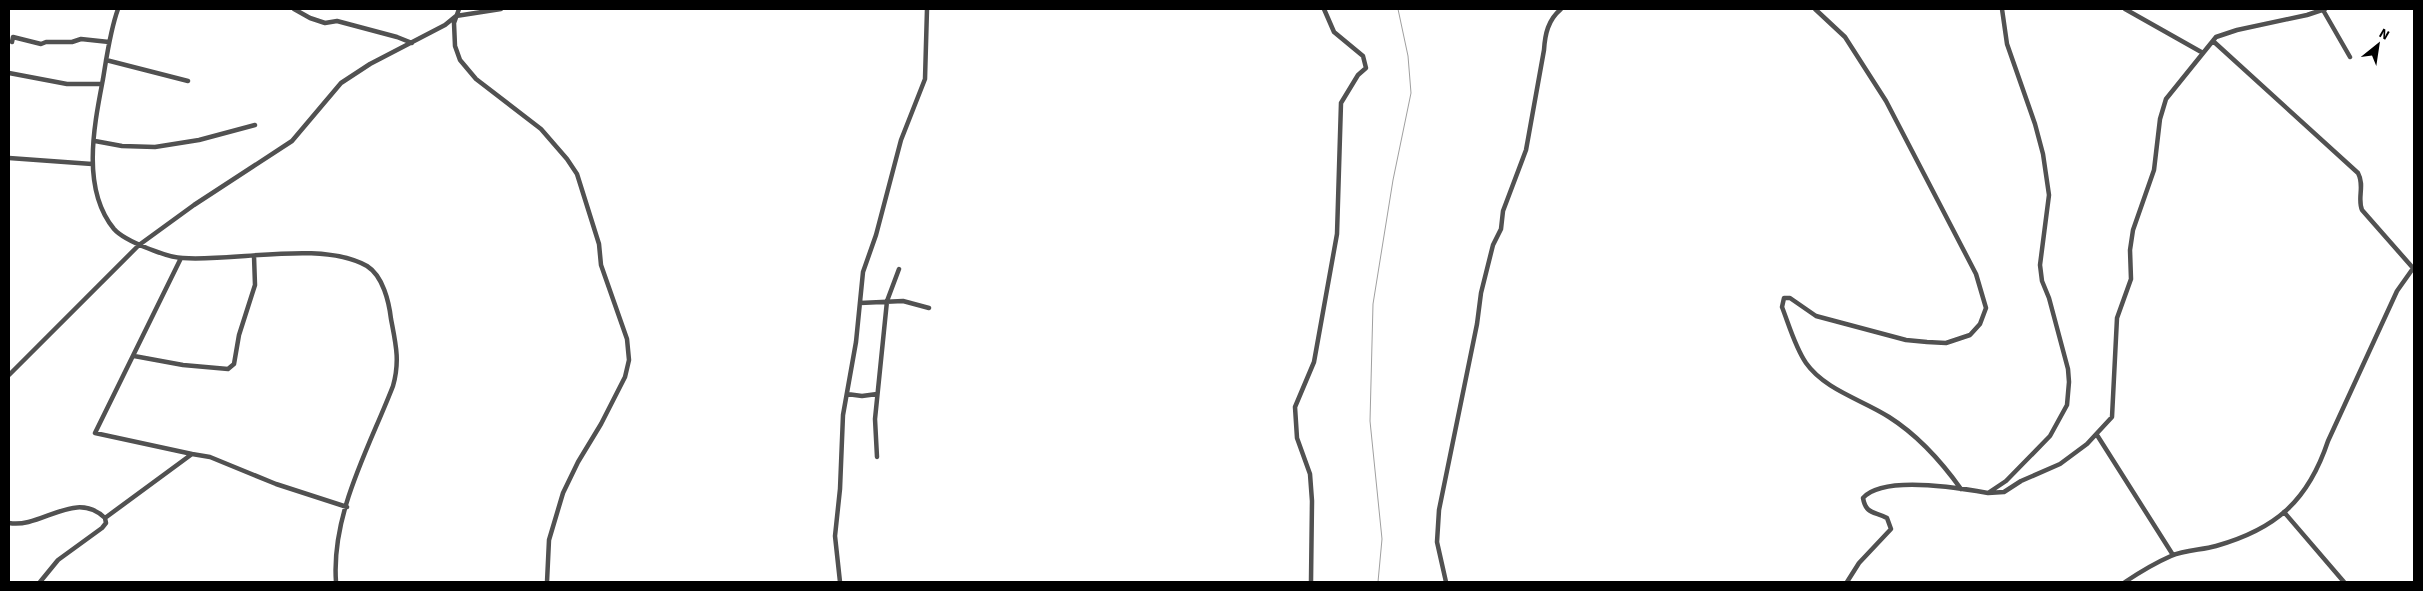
<svg xmlns="http://www.w3.org/2000/svg" width="2423" height="591" font-family="'Source Sans 3',sans-serif">
  <style>
    .lines { fill: none; stroke-linecap: round; stroke-linejoin: round }
    .stream { stroke: #9f9f9f; stroke-width: 1 }
    .street { stroke: #515151; stroke-width: 4.5 }
  </style>
  <rect width="100%" height="100%" fill="#fff"/>
  <g class="lines">
    <path class="stream" d="M1378,582L1382,539L1370,421L1373,304L1393,180L1411,93L1408,56L1398,9"/>
    <path class="street" d="M118,9C110,31 107,55 103,79C94,126 81,189 114,229C121,237 137,244 147,248C158,252 171,258 183,258C235,262 321,240 367,266C383,276 389,302 391,319C396,345 400,361 393,386C369,448 331,514 336,582
      M294,9L310,18L325,23L337,21L397,37L412,43
      M459,9L454,23L455,46L460,60L476,79L541,129L567,159L577,174L599,244L601,265L627,339L629,360L625,377L601,424L578,462L563,493L549,540L547,582
      M1815,9L1845,37L1886,101L1976,274L1986,308L1980,324L1970,335L1946,343L1927,342L1906,340L1816,316L1790,298H1784L1782,307C1789,325 1795,347 1806,363C1825,390 1863,400 1889,417C1919,436 1941,461 1961,489
      M2125,9L2203,53
      M2323,10L2350,57
      M2213,41L2358,173C2365,186 2357,198 2362,210L2413,268
      M12,42L13,37L41,44L46,42H72L81,39L109,42
      M106,60L188,81
      M9,73L67,84H102
      M95,141L122,146L155,147L199,140L255,125
      M9,158L92,164
      M181,258L95,433L192,454
      M860,303L903,301L929,308
      M134,356L183,365L228,369L234,364L239,335L255,285L254,256
      M9,375L139,245L194,205L292,141L341,83L370,64L445,25L456,16L501,9
      M847,394L862,396L877,394
      M2097,435L2173,555
      M877,457L875,419L887,301L899,269
      M1988,493L2004,492L2021,481L2060,464L2087,444L2112,417L2117,318L2131,279L2130,250L2133,230L2154,170L2160,119L2166,99L2216,37L2237,30L2307,15L2325,9
      M2284,512L2344,582
      M105,518L192,454L210,457L276,484L347,507
      M9,523C41,529 75,489 105,518L106,523L102,528L58,560L40,582
      M840,582L835,536L840,489L843,415L856,342L863,272L876,235L901,140L925,79L927,9
      M1311,582L1312,501L1310,474L1297,438L1295,407L1314,362L1337,234L1341,103L1358,75L1366,68L1363,56L1334,32L1324,9
      M1446,582L1437,542L1439,510L1477,324L1481,293L1493,245L1501,229L1503,211L1526,150L1544,50C1545,34 1548,20 1561,9
      M1847,582L1859,563L1891,529L1887,518C1875,511 1866,515 1863,498C1883,475 1960,488 1988,493L2006,481L2050,436L2067,405L2069,382L2068,369L2049,298L2042,281L2040,265L2049,195L2043,154L2035,124L2007,44L2002,9
      M2125,582C2140,572 2155,563 2171,556C2185,550 2202,550 2216,546C2276,529 2308,501 2328,441L2397,291L2414,267"/>
  </g>
  <rect width="2423" height="591" fill="none" stroke="#000000" stroke-width="20"/>
  <g transform="translate(2378 45) rotate(30)" stroke="#ffffff" stroke-width="4" paint-order="stroke">
  <path d="M0-4L9 19L0 12L-9 19Z" fill="#000000"/>
  <text y="-8" font-size="14" font-weight="bold" text-anchor="middle" fill="#000000">N</text>
  </g>
</svg>
